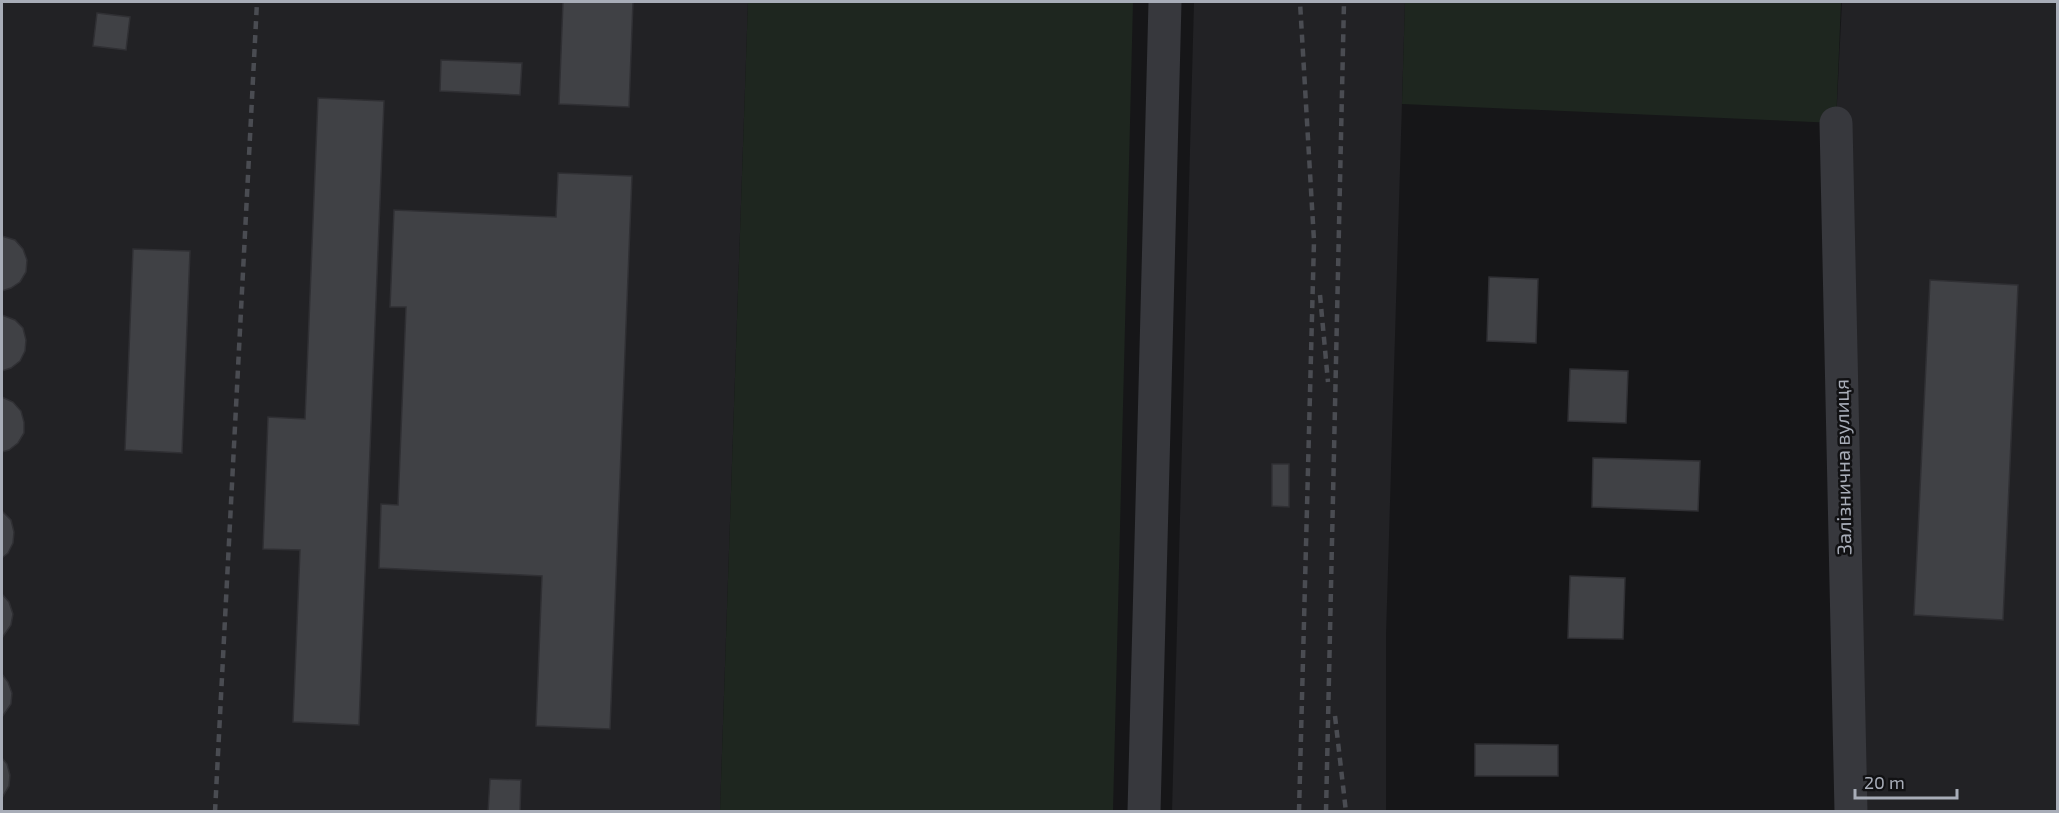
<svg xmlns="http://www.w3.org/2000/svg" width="2059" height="813" font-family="'Exo 2',sans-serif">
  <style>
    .built { fill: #222225 }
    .green { fill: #1e261f }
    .building { fill: #404145; stroke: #303034; stroke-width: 1.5 }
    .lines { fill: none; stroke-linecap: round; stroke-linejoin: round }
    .minor { stroke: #37383d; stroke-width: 33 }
    .tertiary { stroke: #37383d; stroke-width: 33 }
    .rail { stroke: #4a4c52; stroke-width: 4.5; stroke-dasharray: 8 6; stroke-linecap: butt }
    .labels { text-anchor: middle; stroke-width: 5; stroke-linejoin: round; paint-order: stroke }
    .street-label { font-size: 20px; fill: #a8adb8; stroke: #111113 }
  </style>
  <rect width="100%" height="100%" fill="#161618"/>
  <path class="built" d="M2,2H748L720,811L2,812Z
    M1194,2H1405L1386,636V811L1172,812Z
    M1842,2H2057V811H1851L1836,123Z"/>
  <path class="green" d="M748,2H1133L1113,811H720Z
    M1405,2H1841L1836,123L1402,104Z"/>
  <path class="building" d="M563,2H633L629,107L559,104Z
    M97,13L130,17L126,50L93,46Z
    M441,60L522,63L520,95L440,91Z
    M318,98L384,101L359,725L293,722L300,550L263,549L268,417L305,419Z
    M558,173L632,176L610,729L536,726L542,576L379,568L381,504L398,505L406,307H390L394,210L556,217Z
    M2,236L15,240L23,249L27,260L26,272L20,282L11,288L2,291Z
    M133,249L190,251L182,453L125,450Z
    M1489,277L1538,279L1536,343L1487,341Z
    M1930,280L2018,285L2003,620L1914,615Z
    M2,315L15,320L23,328L26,340L25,351L20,361L11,368L2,371Z
    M1570,369L1628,371L1626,423L1568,421Z
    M2,397L13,402L21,411L24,422V433L18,443L9,450L2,452Z
    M1593,458L1700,461L1698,511L1592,507Z
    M1272,464H1289V507L1272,506Z
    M2,511L11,520L14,532L13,543L8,553L2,558Z
    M1570,576L1625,578L1623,639L1568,638Z
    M2,594L9,602L13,614L11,625L2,638Z
    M2,674L8,682L12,693L11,704L2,717Z
    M1475,744L1558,745V776H1475Z
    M2,758L7,764L10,775L9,786L2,798Z
    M490,779L521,780L520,812H488Z"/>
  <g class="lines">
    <path class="minor" d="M1836,123L1851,812"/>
    <path class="tertiary" d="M1144,812L1165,2"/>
    <path class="rail" d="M1320,295L1328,382
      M1335,716L1346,812
      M215,812L257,2
      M1299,812L1314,241L1300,2
      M1326,812L1344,2"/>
  </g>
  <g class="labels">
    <g class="street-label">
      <text transform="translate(1843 467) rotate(-91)" y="7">Залізнична вулиця</text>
    </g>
  </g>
  <rect width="2059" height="813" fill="none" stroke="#a8adb8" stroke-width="6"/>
  <path d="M1855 789v9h102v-9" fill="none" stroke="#a8adb8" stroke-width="3"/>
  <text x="1864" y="789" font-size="18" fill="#a8adb8" stroke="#111113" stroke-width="4.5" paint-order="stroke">20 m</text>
</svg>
